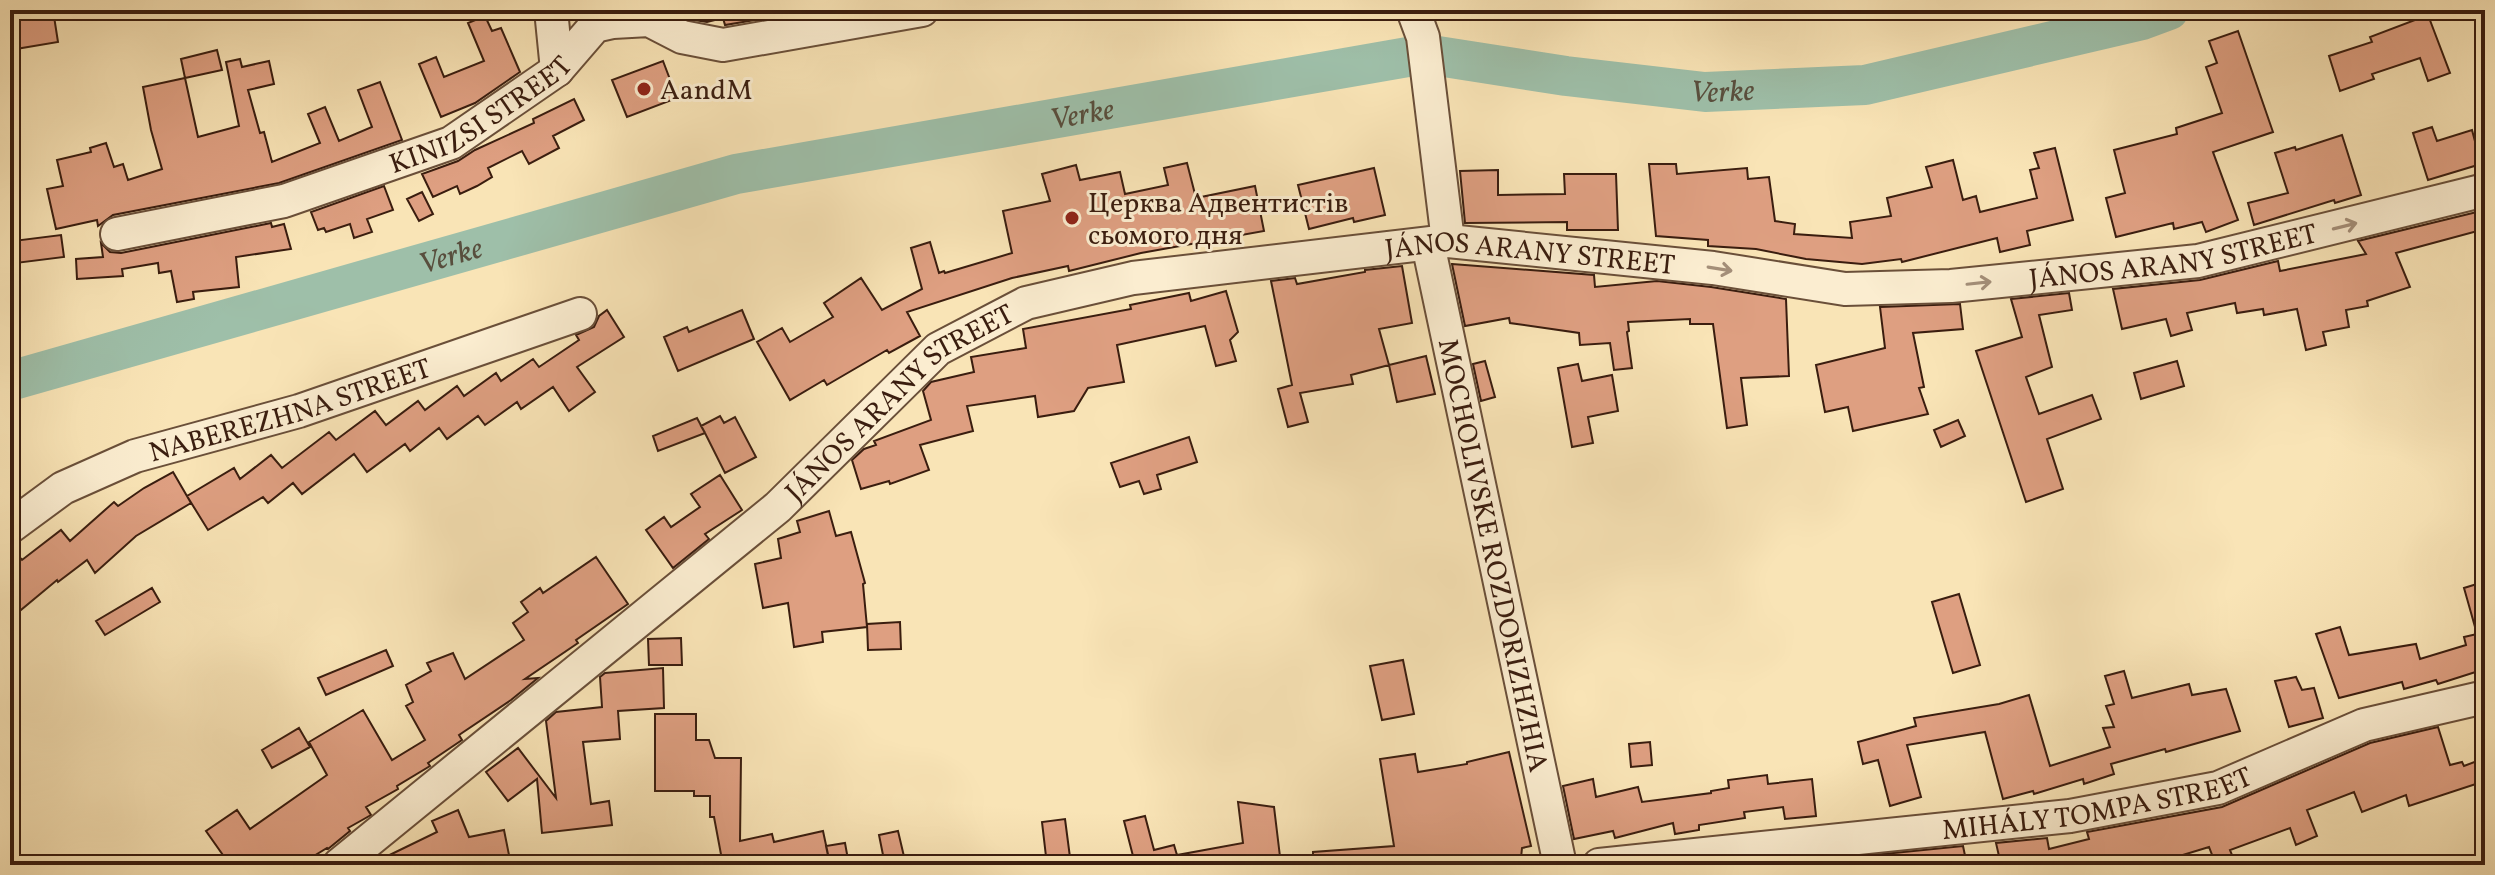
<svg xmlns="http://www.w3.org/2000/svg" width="2495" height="875" font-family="Vollkorn,serif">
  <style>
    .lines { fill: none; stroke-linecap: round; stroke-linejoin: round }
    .river { stroke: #9ebfa9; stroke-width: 40 }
    .building { fill: #de9f81; stroke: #3a1d0f; stroke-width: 2 }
    .minor-casing { stroke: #6a4f39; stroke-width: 36 }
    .minor { stroke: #fbedd0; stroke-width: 32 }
    .oneway { stroke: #a48f79 }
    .poi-dot { fill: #8f2418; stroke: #fbedd0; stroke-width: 3 }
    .labels { text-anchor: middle; stroke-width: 6; stroke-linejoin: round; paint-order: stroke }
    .poi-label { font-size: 28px; fill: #3a1d0f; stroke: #fbedd0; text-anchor: start }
    .street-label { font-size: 28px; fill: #3a1d0f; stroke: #fbedd0 }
    .water-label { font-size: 30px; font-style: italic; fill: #584e3d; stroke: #fbedd0 }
  </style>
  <rect width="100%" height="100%" fill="#f9e4b6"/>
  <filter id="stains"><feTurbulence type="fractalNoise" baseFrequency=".0025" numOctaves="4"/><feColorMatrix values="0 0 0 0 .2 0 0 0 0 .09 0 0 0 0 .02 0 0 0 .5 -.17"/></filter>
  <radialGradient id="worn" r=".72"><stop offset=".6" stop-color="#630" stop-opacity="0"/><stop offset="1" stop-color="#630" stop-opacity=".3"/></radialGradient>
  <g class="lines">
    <path class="river" id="s1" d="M10,381L736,174L1425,54L1566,76L1705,92L1865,85L2142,20L2169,10"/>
  </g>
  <path class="building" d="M10,10H53L58,42L10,50Z
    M675,10H752L755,20L725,25L723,18L707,22L688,19Z
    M2428,15L2450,73L2428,81L2420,58L2372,74L2374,79L2340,91L2329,56L2372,42L2370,37Z
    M485,16L492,31L501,28L520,72L475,103L441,117L419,64L436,57L444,77L484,61L468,23Z
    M2238,31L2273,132L2213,152L2238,220L2206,232L2202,222L2174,229L2173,223L2116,237L2106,198L2125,193L2114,150L2177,134L2176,128L2222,113L2206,67L2217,63L2209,41Z
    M217,50L222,70L185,78L181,59Z
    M240,59L242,67L269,61L274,84L248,90L260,133L264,132L272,162L320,143L308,114L325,107L339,141L372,127L358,90L380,82L402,140L279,183L113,215L98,226L97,220L56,229L47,189L63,186L57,160L91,152L90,148L106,143L114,167L123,164L128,180L162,169L151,130L143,87L185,78L198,137L239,126L226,62Z
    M663,61L677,98L627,117L612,80Z
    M574,99L584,120L553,136L559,148L529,164L522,151L488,168L492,177L477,186L460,194L457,186L433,197L422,174L458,161L475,150L534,123L533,119Z
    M2432,127L2437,141L2472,130L2481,164L2428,180L2413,133Z
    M2342,135L2361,195L2335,203L2334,200L2254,225L2248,203L2288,193L2275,153L2295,147L2296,150Z
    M2055,148L2073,220L2027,231L2030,245L2000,252L1997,238L1902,262L1901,259L1862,264L1806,259L1756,249L1708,246V240L1656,236L1649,164H1676L1677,174L1747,168L1748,179L1769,177L1775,221L1795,224L1794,234L1852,238L1850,222L1891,216L1887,198L1932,187L1926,167L1953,160L1963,200L1976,196L1980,212L2037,198L2030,170L2039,168L2034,153Z
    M1187,163L1196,198L1255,186L1264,231L1141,253L1069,271L1068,266L1012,278L907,312L920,336L889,353L887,350L827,385L824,380L790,400L757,342L782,328L790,342L833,317L824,303L861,278L882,310L922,289L911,248L930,242L939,273L944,271L945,273L1012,253L1003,211L1050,201L1042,174L1076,165L1080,180L1120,172L1125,194L1168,185L1164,168Z
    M1374,168L1385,215L1354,222L1353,218L1309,229L1298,185Z
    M1498,170V195L1565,194L1564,174H1616L1618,230H1567V222L1465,223L1460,171Z
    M384,186L393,210L367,219L372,232L354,238L350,224L326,232L324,228L318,230L311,212Z
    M422,192L433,214L419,221L407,199Z
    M2485,210V229L2396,253L2410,287L2367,301L2368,306L2346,310L2349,327L2323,332L2326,345L2306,350L2297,309L2264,315L2263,309L2237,313L2235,303L2187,313L2192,330L2171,336L2166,319L2122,329L2113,289L2200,280L2278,261L2280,271L2366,254L2358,241Z
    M271,223L272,227L284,224L291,249L236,257L239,287L193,292L194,299L177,302L171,271L159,273L158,263L122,269L123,276L77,279L76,259L103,257L101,243L110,252L121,253Z
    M61,235L64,257L16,263L13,241Z
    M1452,264L1594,275L1595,287L1657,281L1711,287L1786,299L1789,376L1741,378L1747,425L1727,428L1713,324H1690V319L1628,322L1629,331L1627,332L1632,368L1614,370L1610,343L1580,345L1579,333L1510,323L1509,318L1465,326Z
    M1402,266L1412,323L1379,329L1389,365L1351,375L1353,384L1300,393L1308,422L1288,427L1278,389L1292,385L1271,281L1295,278L1297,284L1365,272V270Z
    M1226,291L1238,332L1230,340L1236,361L1216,366L1205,326L1117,345L1124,382L1088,388L1074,411L1038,417L1035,396L967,406L973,431L920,445L929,470L890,484L889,481L861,489L852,460L864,449L876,445L874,441L931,420L923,391L931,382L974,372L971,357L1026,348L1023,329L1131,309L1130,305L1189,293L1191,301Z
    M2069,293L2072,310L2039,315L2052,367L2026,377L2039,414L2092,395L2101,419L2047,439L2063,489L2026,502L1976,351L2022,337L2011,299Z
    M1960,304L1963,329L1913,333L1924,387L1919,388L1928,414L1853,431L1848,407L1825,412L1816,365L1885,348L1880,307Z
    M607,310L624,337L577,367L595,392L569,411L553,387L521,409L517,402L485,425L478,416L447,439L439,428L410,451L405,444L367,472L354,454L302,494L293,483L268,503L263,497L208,530L187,496L234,468L240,479L271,455L282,468L329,432L336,440L375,411L386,425L418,401L425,410L457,386L464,396L496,373L501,381L533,359L539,367L579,340L576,335L594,327L599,316Z
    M742,310L754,339L678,371L664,337L687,327L689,332Z
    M1426,356L1435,394L1397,402L1389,365Z
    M1485,361L1495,397L1481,401L1473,364Z
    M2177,361L2184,386L2141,399L2134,373Z
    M1578,364L1582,381L1612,375L1618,411L1588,417L1593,443L1572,447L1558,368Z
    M720,416L724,423L735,417L756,457L725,473L705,433L658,451L653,436L697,418L705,433L701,426Z
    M1958,420L1965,436L1941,447L1934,430Z
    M1189,437L1197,462L1157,475L1161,489L1144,494L1139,481L1120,487L1111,463Z
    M173,472L191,503L136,536L95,573L87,560L58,582L57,580L10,619V546L22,560L61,530L70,541L114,502L118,506L144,488Z
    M720,475L742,510L705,534L709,539L673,568L646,530L664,517L671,527L700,507L691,494Z
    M829,511L836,536L851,532L865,583L863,584L867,627L822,632L823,642L794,647L788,603L763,608L755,564L781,558L778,539L800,532L797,521Z
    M596,557L628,604L576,640L578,643L525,679L538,678L511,700L459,735L462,740L428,763L430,766L397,786L398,789L366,807L371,815L348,828L350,831L328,849L327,848L299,865H230L206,831L237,810L250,829L327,775L309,742L363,710L392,760L425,740L406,706L413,702L406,685L431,671L427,663L453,653L465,679L524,640L513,623L528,612L521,602L540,588L543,593Z
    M2480,583L2485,600V669L2438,684L2436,680L2404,689L2402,682L2339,698L2316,634L2340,627L2349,655L2416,644L2420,659L2466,645L2464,637L2477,634L2464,588Z
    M152,588L160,602L105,635L96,621Z
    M1959,594L1980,665L1953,673L1932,602Z
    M900,622L901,649L868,650L867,624Z
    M681,638L682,665H649L648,639Z
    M386,650L393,666L326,695L318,678Z
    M1403,660L1414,714L1382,720L1370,666Z
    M663,668L664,708L618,711L620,739L583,742L591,804L609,801L612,825L542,833L537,779L508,801L486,772L518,748L556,798L546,721L556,712L602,707L600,677L605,673Z
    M2124,671L2132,698L2189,684L2192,695L2226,689L2240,731L2166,752L2165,749L2111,764L2114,774L2084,784L2083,779L2034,794L2033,791L2003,799L1985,732L1907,745L1921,797L1890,806L1878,760L1863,764L1858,742L1916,726L1914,718L1999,704L2029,695L2050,766L2110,747L2103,728L2114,727L2106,706L2114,704L2105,676Z
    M2296,677L2302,690L2314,688L2323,718L2289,727L2275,681Z
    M655,714H696V740H709L715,758H741L740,841L772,834L774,842L823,831L829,859L805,865H723L714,817H710V796H694V791H655Z
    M2438,727L2450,765L2462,762L2464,766L2485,758V781L2409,806L2406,795L2362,812L2354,792L2307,810L2317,836L2296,845L2290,828L2230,850L2236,865H2216L2209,847L2150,865H2001L1996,843L2047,838L2049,849L2089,839L2087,832L2222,807L2370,743Z
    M299,728L310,747L272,768L262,750Z
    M1650,742L1652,765L1631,767L1629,744Z
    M1509,752L1531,846L1522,848L1521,858L1490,865H1313V852L1394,846L1380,759L1415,754L1418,772L1467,764V762Z
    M1767,775L1768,784L1812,779L1816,816L1785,819L1783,807L1744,812L1745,818L1699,825V830L1675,834L1673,823L1615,838L1613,831L1574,839L1563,786L1593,779L1596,797L1638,787L1642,802L1711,793V791L1729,788L1728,780Z
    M1238,802L1274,807L1281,865H1121L1120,859L1133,856L1124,821L1145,816L1154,850L1174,845L1177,855L1243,843Z
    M458,810L469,837L504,830L511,865H369L437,832L432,821Z
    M1065,819L1071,865H1047L1042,822Z
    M898,831L906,865H885L879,835Z
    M845,843L849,865H830L826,846Z
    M1963,846L1967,865H1865L1864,856Z"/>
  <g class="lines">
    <g class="minor-casing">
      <g id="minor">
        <path d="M551,10L557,70"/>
        <path d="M1413,10L1423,37L1448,241"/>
        <path id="s2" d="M117,234L284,201L451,143L557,70L595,26L613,22L649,20L682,37L723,45L922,10"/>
        <path id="s3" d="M1428,244L1560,865"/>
        <path id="s4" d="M10,527L63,488L135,456L299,411L580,314"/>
        <path id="s5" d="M339,865L778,507L938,349L1026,303L1133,278L1448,241L1713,268L1845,289L1951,286L2198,261L2485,190"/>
        <path id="s6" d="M1599,865L2070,816L2218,788L2364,725L2485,697"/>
      </g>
    </g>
    <use href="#minor" class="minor"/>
  </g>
  <defs><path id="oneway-shaft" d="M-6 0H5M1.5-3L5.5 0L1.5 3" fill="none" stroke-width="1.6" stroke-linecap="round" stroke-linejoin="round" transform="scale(2)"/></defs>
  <g class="oneway">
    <use href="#oneway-shaft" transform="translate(2345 226) rotate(-14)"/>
    <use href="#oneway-shaft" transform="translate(1720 269) rotate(9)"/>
    <use href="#oneway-shaft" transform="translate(1979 283) rotate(-6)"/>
  </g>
  <g class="poi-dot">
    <circle cx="644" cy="89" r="8"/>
    <circle cx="1072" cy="218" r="8"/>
  </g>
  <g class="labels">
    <g class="poi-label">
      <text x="660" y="99">AandM</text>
      <text x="1088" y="212">Церква Адвентистів<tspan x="1088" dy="32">сьомого дня</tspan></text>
    </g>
    <g class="street-label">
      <text dy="10" stroke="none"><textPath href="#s2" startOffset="386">KINIZSI STREET</textPath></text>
      <text dy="10" stroke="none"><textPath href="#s5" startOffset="2048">JÁNOS ARANY STREET</textPath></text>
      <text dy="10" stroke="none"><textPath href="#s5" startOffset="1400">JÁNOS ARANY STREET</textPath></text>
      <text dy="10" stroke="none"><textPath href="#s5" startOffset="728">JÁNOS ARANY STREET</textPath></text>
      <text dy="10" stroke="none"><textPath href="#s4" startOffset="306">NABEREZHNA STREET</textPath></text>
      <text dy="10" stroke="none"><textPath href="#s3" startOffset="318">MOCHOLIVSKE ROZDORIZHZHIA</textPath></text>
      <text dy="10" stroke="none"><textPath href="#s6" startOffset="502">MIHÁLY TOMPA STREET</textPath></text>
    </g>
    <g class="water-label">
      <text dy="10" stroke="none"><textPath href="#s1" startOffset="1754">Verke</textPath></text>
      <text dy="10" stroke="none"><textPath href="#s1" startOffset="1106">Verke</textPath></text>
      <text dy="10" stroke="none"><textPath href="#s1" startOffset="458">Verke</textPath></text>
    </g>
  </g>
  <rect width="2495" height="875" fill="none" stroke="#f9e4b6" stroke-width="40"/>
  <rect x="12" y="12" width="2471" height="851" fill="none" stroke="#3a1d0f" stroke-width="4"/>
  <rect x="20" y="20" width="2455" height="835" fill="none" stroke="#3a1d0f" stroke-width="2"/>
  <rect width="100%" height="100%" filter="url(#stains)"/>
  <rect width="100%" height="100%" fill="url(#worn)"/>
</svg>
